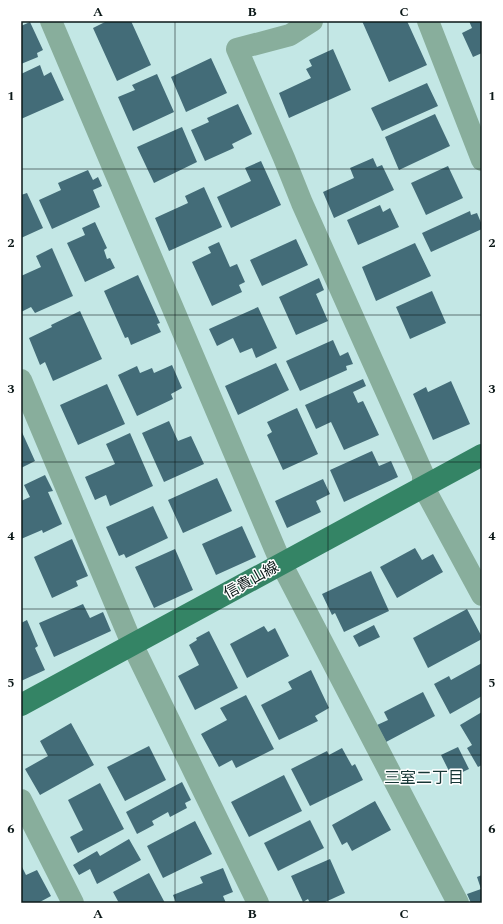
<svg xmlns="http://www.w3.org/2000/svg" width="503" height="924" font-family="Spectral,'Noto Sans JP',serif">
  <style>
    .building { fill: #436c78 }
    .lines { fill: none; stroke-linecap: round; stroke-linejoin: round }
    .minor { stroke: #88ae9c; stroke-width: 22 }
    .major { stroke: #348465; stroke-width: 22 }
    .grid { fill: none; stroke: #0b1818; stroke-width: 1; stroke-opacity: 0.55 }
    .labels { text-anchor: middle; stroke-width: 3; stroke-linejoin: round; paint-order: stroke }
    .street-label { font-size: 15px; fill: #0b1818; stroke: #fff }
    .neighbourhood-label { font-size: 16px; fill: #173736; stroke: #fff }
    .neatline { fill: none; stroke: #0b1818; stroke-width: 1.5 }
    .grid-label { font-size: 13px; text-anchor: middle; font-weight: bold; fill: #0b1818 }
  </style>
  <rect width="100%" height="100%" fill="#c3e7e5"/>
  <path class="building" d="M107,21H131L151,65L117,81L93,28Z
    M362,21H407L427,65L389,82Z
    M469,21H482V53L473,57L462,33L472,28Z
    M30,22L43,50L37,53L38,57L21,64V26Z
    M333,49L351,90L289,118L279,93L311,78L306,69L312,66L309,60Z
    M211,58L227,93L186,112L171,77Z
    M40,65L44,76L51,72L64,100L21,119V74Z
    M157,74L174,112L133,131L118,97L135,90L132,85Z
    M427,83L438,106L382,131L371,108Z
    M238,104L252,134L232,144L234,148L205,161L191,130L209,122L207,118Z
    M435,114L450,146L399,170L385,137Z
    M182,127L197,162L154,183L137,147Z
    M373,158L377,167L382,165L394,190L334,218L323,192L354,178L350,168Z
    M261,161L281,205L231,228L217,197L251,181L245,168Z
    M448,166L463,198L426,215L411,183Z
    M88,170L93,180L98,177L102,186L93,190L100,207L52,229L39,200L61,190L58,183Z
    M204,187L222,227L169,251L155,218L188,203L185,196Z
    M27,193L43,228L21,238V195Z
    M380,205L383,212L390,208L399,227L358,245L347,220Z
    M470,211L471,215L477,213L482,225V229L431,252L422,233Z
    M95,222L107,248L104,250L107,259L110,258L115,268L85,282L67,243L85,235L82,228Z
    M296,239L308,265L262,286L250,260Z
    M219,242L230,267L237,264L245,282L239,285L242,292L212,306L192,262L211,253L208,247Z
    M415,243L431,276L376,301L362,267Z
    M52,248L73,296L35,313L31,307L21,312V276L41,267L36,256Z
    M138,275L160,323L157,324L161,332L131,345L128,337L125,338L104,291Z
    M319,278L324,290L316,294L328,321L296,335L279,297Z
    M432,291L446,323L410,339L396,307Z
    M258,307L277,348L256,358L252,348L240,353L233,338L217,346L209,329Z
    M80,311L102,359L53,381L45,362L40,365L29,338L52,327L51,325Z
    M333,340L340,356L348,352L353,364L346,366L347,370L300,391L286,361Z
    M276,363L289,390L238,415L225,386Z
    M172,365L182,388L171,394L173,399L137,416L118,375L137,366L140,373L152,368L154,373Z
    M363,379L366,386L353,392L358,403L363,401L379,435L344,450L331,422L316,429L305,405Z
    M451,381L470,424L433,440L413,394L426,387L428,392Z
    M107,384L125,424L78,445L60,405Z
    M297,408L318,454L283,470L267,435L272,432L267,422Z
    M169,421L178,441L191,436L204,464L164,482L142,433Z
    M21,430L35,461L21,468Z
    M130,433L153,486L110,506L106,495L95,500L85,477L115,464L106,444Z
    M372,451L379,466L391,461L398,477L344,502L330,470Z
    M45,475L53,491L48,492L62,524L43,533L42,530L21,539V501L30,497L24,485Z
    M217,478L232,511L183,533L168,500Z
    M323,479L330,494L316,501L321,512L287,528L275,501Z
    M153,506L168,538L126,558L124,554L119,556L106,527Z
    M242,526L256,557L216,575L202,544Z
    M72,539L88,576L76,581L78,586L52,598L34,557Z
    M415,548L422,560L433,554L443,572L397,598L380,567Z
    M175,549L193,590L154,608L135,567Z
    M371,571L389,611L344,632L335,613L332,615L322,594Z
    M83,604L90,618L103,612L111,631L54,657L39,623Z
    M467,609L482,637V639L428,668L413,638Z
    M27,620L38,646L35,648L45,670L21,681V623Z
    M374,625L380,637L359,647L353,636Z
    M264,626L268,632L275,628L289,656L247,678L230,644Z
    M209,631L238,688L195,710L178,676L199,665L189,645L197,640L196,638Z
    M482,663V696L450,714L434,684L449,676L451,680Z
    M311,670L329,708L315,716L318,721L279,740L261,705L292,689L288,682Z
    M423,692L435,716L386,742L377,725L388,720L384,712Z
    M246,695L274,749L236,768L232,760L219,767L201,734L227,720L220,708Z
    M482,712V765L478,767L467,748L472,745L460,725Z
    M71,723L94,765L40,795L25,769L48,756L40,741Z
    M149,746L166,780L125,801L107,767Z
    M458,747L469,769L452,777L441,755Z
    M342,748L352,766L355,764L363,780L310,806L291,769L327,751L329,755Z
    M284,775L302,811L249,837L231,802Z
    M182,782L191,800L185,803L187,808L170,817L168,812L152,821L154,825L137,834L126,812Z
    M100,783L124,829L78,853L70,837L83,830L68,800Z
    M375,801L391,830L352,851L347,842L342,845L332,825Z
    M310,820L324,848L278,871L264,843Z
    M195,821L212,854L163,878L147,846Z
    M129,839L141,860L97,884L90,869L79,875L73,865L97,851L100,856Z
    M330,859L345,893L323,903H310L308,899L303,902L291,876Z
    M22,867L26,875L37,870L51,896L38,903H21V868Z
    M223,868L233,892L223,896L226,903H176L173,895L203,883L200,877Z
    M149,873L165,903H119L113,892Z
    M482,875V903H471L467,894L481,889L477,877Z"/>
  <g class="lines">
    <path class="minor" d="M51,21L281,563L458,903
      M312,21L290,35L237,49L284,158L302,203L423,474V486L482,595
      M428,21L482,160
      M21,380L133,646L258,903
      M21,800L73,903"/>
    <path class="major" d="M21,705C175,623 328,537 482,455"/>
  </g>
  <path class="grid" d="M175,21V903M328,21V903M21,169H482M21,315H482M21,462H482M21,609H482M21,755H482"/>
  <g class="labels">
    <g class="street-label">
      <text transform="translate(251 580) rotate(-29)" y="5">信貴山線</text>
    </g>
    <g class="neighbourhood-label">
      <text x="424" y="783">三室二丁目</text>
    </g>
  </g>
  <rect width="503" height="924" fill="none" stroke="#ffffff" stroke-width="44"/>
  <rect x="22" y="22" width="459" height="880" class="neatline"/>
  <g class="grid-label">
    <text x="98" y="16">A</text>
    <text x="252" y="16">B</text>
    <text x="404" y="16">C</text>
    <text x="11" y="100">1</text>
    <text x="492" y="100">1</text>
    <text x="11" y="247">2</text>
    <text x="492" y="247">2</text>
    <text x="11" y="393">3</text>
    <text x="492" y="393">3</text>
    <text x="11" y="540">4</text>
    <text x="492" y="540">4</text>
    <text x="11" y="687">5</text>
    <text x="492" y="687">5</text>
    <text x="11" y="833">6</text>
    <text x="492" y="833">6</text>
    <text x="98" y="918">A</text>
    <text x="252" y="918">B</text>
    <text x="404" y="918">C</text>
  </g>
</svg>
